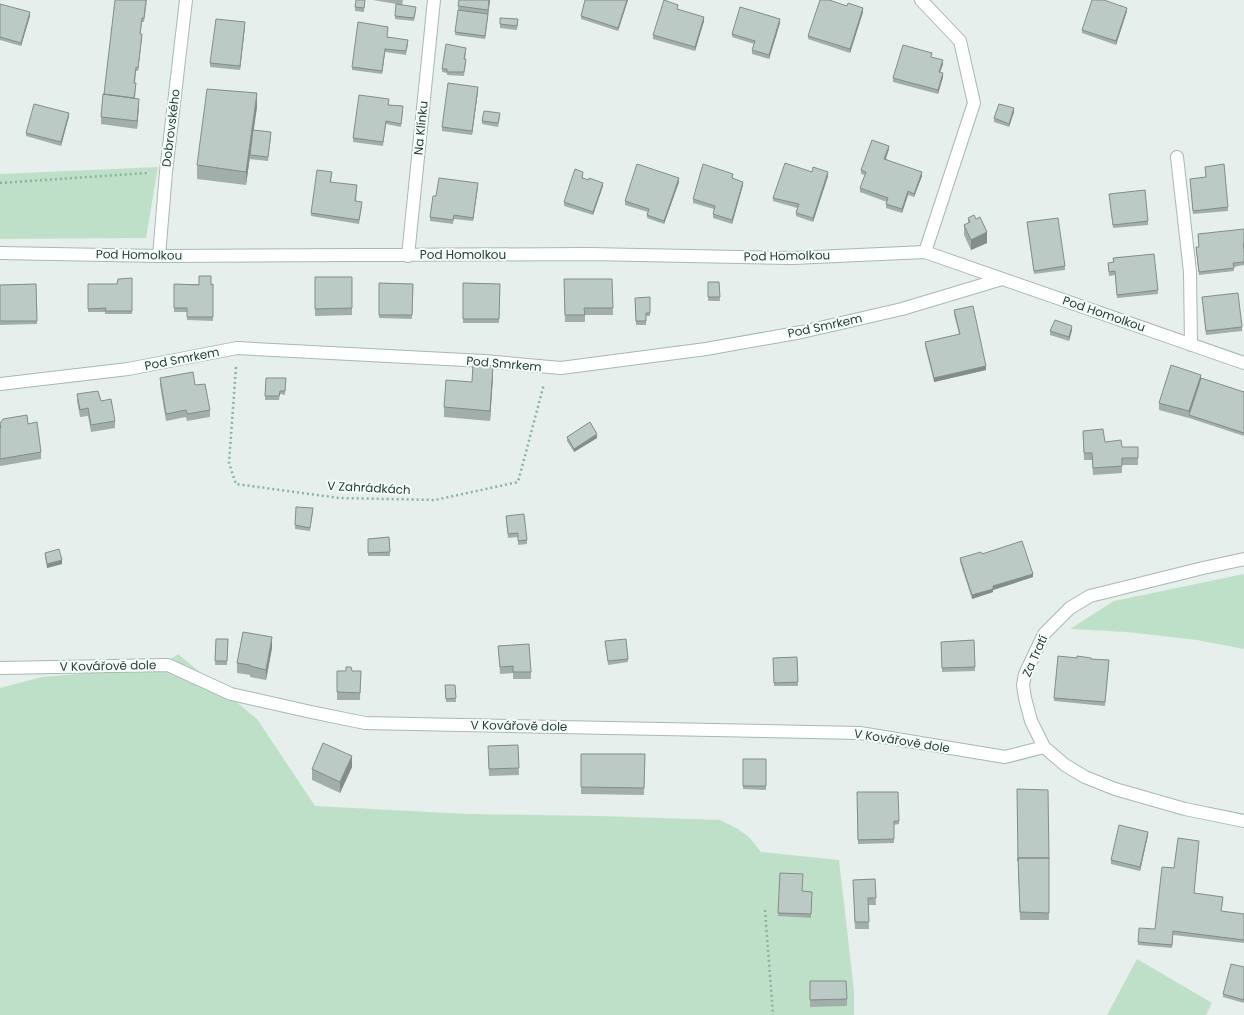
<svg xmlns="http://www.w3.org/2000/svg" width="1244" height="1015" font-family="Poppins,sans-serif">
  <style>
    .green { fill: #bfe0c8 }
    .lines { fill: none; stroke-linecap: round; stroke-linejoin: round }
    .minor-casing { stroke: #a8b8b2; stroke-width: 14 }
    .path { stroke: #86b3a5; stroke-width: 2.5; stroke-dasharray: 2 3; stroke-linecap: butt }
    .minor { stroke: #fff; stroke-width: 12 }
    .wall { fill: #a1aea9 }
    .shaded-wall { fill: #838d89 }
    .building { fill: #bbcac4; stroke: #838d89 }
    .labels { text-anchor: middle; stroke-width: 4; stroke-linejoin: round; paint-order: stroke }
    .street-label { font-size: 12px; fill: #24423a; stroke: #f7fbf9 }
  </style>
  <rect width="100%" height="100%" fill="#e6efeb"/>
  <path class="green" d="M158,167L146,238L0,239V174Z
    M1244,574V649L1197,640L1127,632L1070,629L1114,601Z
    M178,654L257,719L315,806L468,814L600,816L720,820L738,829L750,838L761,852L839,860L854,991V1015H0V688L42,677L158,667Z
    M1137,959L1212,1003L1206,1015H1107Z"/>
  <g class="lines">
    <g class="minor-casing">
      <path id="minor" d="M921,0L960,41L974,103L925,252
        M1177,157L1190,272L1191,345
        M0,253L159,256L589,254L793,258L925,252L1244,363
        M159,256L166,172L186,0
        M408,256L434,0
        M0,384L128,369L237,348L484,361L561,368L706,349L802,332L902,309L1002,279
        M1244,559L1203,568L1090,596L1070,608L1044,634L1025,674L1023,685L1025,698L1031,721L1044,747L1065,765L1085,777L1115,789L1185,809L1244,821
        M0,668L168,665L231,694L311,712L365,723L860,733L1005,757L1044,747"/>
    </g>
    <path class="path" d="M0,183L147,173
      M236,367L229,463L236,484L339,498L435,500L518,482L544,384
      M765,910L773,1015"/>
    <use href="#minor" class="minor"/>
  </g>
  <path class="wall" d="M115,0H147L144,22H142L141,29L140,34L142,37L138,71H136L135,83L136,87L135,98L139,106L137,129L101,124V117L104,94Z
    M365,0L364,12L355,11V7Z
    M373,0H403L402,5Z
    M459,0H490L485,39L455,35Z
    M585,0H628L618,31L581,19V16Z
    M0,4L30,16L21,46L0,40Z
    M847,6L863,12L850,53L808,39V36Z
    M678,8V9L704,21L695,51L653,39V35Z
    M416,10L414,21L395,19V16Z
    M1127,11L1116,45L1082,33V30Z
    M518,23L517,30L500,28V24Z
    M780,23L769,59L752,54V50L754,44L732,37V34Z
    M245,26L240,70L210,67V63Z
    M388,30L387,37L408,44L406,55L385,52L382,74L352,70V67Z
    M466,52L465,59L466,62L464,76L447,75V73L442,72V69Z
    M931,57L943,64L940,72L943,77L938,94L893,82V78Z
    M478,91L472,135L442,131V127Z
    M389,102V105L403,110L401,127L386,124L383,146L353,142V138Z
    M257,107L253,130L271,136L268,161L250,159L252,141L246,185L197,179V165Z
    M1014,112L1009,127L994,122V118Z
    M69,116L61,146L26,136V133Z
    M500,117L498,127L482,124V121Z
    M889,149L886,159L922,176L914,197L908,195L902,213L886,208V204L887,202L860,192V188L865,175L861,174V170Z
    M1205,167L1228,207V211L1193,214L1190,179L1206,177Z
    M812,172L828,176L813,222L796,216V213L797,208L773,201V198Z
    M332,175L331,182L357,189L356,201L362,206L359,224L311,216V213Z
    M583,176V178L603,186L593,215L564,206V202Z
    M733,177V178L743,185L732,224L713,218V214L714,209L693,203V199Z
    M679,182L664,224L647,218V215L648,212L625,205V201Z
    M478,186L473,221L454,219L453,224L430,221V217L436,196Z
    M1109,194L1148,221V225L1113,228Z
    M968,218L987,243L971,250L964,235V225L968,223Z
    M1027,222L1065,266V270L1034,274Z
    M1244,231V265L1234,267V271L1199,275L1196,250V247H1199L1198,234Z
    M1113,258L1158,290V294L1117,298L1115,275L1109,276L1108,267V263L1113,262Z
    M315,277H352V315L315,316Z
    M132,278V314H105V312H88V284H117Z
    M564,279H612L613,315H585V322H565Z
    M708,282H719L720,301H708Z
    M379,283L413,284L412,319L379,318Z
    M463,283L500,284L499,323H463Z
    M36,284L37,324L0,325V285Z
    M174,284H213V321L187,320V312H174Z
    M1202,297L1242,327V331L1206,335Z
    M635,298L650,313V316H646V325H636Z
    M954,310L986,370L934,382L925,346V342L959,334L954,314Z
    M1072,330L1069,341L1050,335V331Z
    M493,376L490,421L444,417V407Z
    M160,378L195,385L210,410V417L187,421L186,417L166,421L160,385Z
    M266,378H286L285,395L280,394L279,400H265Z
    M1201,378L1244,392V436L1189,418L1159,410V403Z
    M77,394L115,421V428L91,432L88,416L80,417L77,401Z
    M0,423L28,424L41,452V459L0,466Z
    M1083,431L1105,442L1122,447H1138V465H1122V473L1093,475L1092,460H1084Z
    M567,437L597,438L574,452L567,441Z
    M313,511L310,531L295,529V525Z
    M506,516L527,540V544L518,545V537L508,538Z
    M389,537L390,556H368V539Z
    M45,553L62,564L47,568L45,557Z
    M982,554L1033,577L993,590V592L972,599L960,562V558Z
    M216,639H228L227,665H215Z
    M974,640L975,671L942,672L941,642Z
    M605,641L628,659V662L608,665Z
    M498,646L531,672V679H513V673L500,674Z
    M272,648L266,680L250,677V675L237,673V663Z
    M797,657L798,686H774L773,658Z
    M1091,659L1109,664L1105,706L1054,701V698Z
    M337,671H361L360,700H337Z
    M445,685H455L456,702H446Z
    M518,745L519,775L489,776L488,753Z
    M581,754H645L644,795L581,794Z
    M743,759H766V790L743,789Z
    M352,767L340,793L312,780V769Z
    M857,792L899,821V824L894,825V843L858,844Z
    M1148,835L1140,871L1111,864V860Z
    M1199,844L1194,893L1223,901L1221,911L1244,914V943L1173,935L1172,948L1138,945V942L1155,929L1174,868Z
    M1049,860V920H1020L1018,865Z
    M780,873L802,891L812,892L811,918L778,916Z
    M875,879L876,905H868L869,929H855L853,880Z
    M1244,967V1003L1223,997V994Z
    M810,981L847,999V1006L810,1007Z"/>
  <path class="shaded-wall" d="M489,0H490L485,39V36Z
    M627,0H628L618,31V28Z
    M863,8V12L850,53V49Z
    M1127,8V11L1116,45V41Z
    M30,12V16L21,46V43Z
    M704,17V21L695,51V47Z
    M780,19V23L769,59V55Z
    M245,22V26L240,70V66Z
    M142,34V37L138,71V68Z
    M385,49V52L382,74V71Z
    M943,60V64L939,75V72Z
    M943,73V77L938,94V90Z
    M478,87V91L472,135V131Z
    M257,93V107L246,185V172Z
    M139,99V106L137,129V121Z
    M1014,108V112L1009,127V124Z
    M69,113V116L61,146V142Z
    M889,146V149L884,163V159Z
    M828,172V176L813,222V218Z
    M922,172V176L914,197V194Z
    M679,178V182L664,224V221Z
    M743,182V185L732,224V220Z
    M478,183V186L473,221V218Z
    M603,183V186L593,215V212Z
    M908,191V195L902,213V209Z
    M987,232V243L971,250V240Z
    M1072,326V330L1069,341V337Z
    M493,366V376L490,421V411Z
    M986,366V370L934,382V378Z
    M1201,375V382L1189,415V411Z
    M597,434V438L574,452V449Z
    M62,560V564L47,568V564Z
    M1033,574V577L993,590V592L972,599V595L993,586Z
    M272,637V648L266,680V670Z
    M352,756V767L340,793V782Z
    M1148,832V835L1140,871V867Z"/>
  <path class="building" d="M115,0H146L144,18H142L140,34H142L138,68L136,67L134,83H136L134,98L104,94Z
    M356,0H365L364,8L355,7Z
    M459,0H489L488,10L458,6Z
    M585,0H627L618,28L581,16Z
    M664,0L678,5L677,9L704,17L695,47L653,35Z
    M820,0H829L847,6L848,3L863,8L850,49L808,36Z
    M1092,0H1104L1127,8L1116,41L1082,30Z
    M0,4L30,12L21,43L0,37Z
    M396,4L416,7L414,18L395,16Z
    M740,7L780,19L769,55L752,50L755,41L732,34Z
    M458,10L488,14L485,36L455,32Z
    M500,18L518,19L517,26L500,24Z
    M216,19L245,22L240,66L210,63Z
    M358,22L388,27L387,37L408,40L406,51L385,49L382,71L352,67Z
    M446,44L466,48L464,59H466L464,72H447V69H442Z
    M903,45L932,53L931,57L943,60L939,72L943,73L938,90L893,78Z
    M448,83L478,87L472,131L442,127Z
    M207,89L257,93L246,172L197,165Z
    M103,94L139,99L137,121L101,117Z
    M359,95L389,99L388,105L403,106L401,124L386,121L383,142L353,138Z
    M34,104L69,113L61,142L26,133Z
    M999,104L1014,108L1009,124L994,118Z
    M484,111L500,113L498,123L482,121Z
    M253,130L271,132L268,157L250,155Z
    M872,140L889,146L884,159L922,172L914,194L908,191L902,209L886,204L888,198L860,188L866,172L861,170Z
    M785,163L812,172L813,167L828,172L813,218L796,213L799,204L773,198Z
    M637,164L679,178L664,221L647,215L649,209L625,201Z
    M703,164L733,174L732,178L743,182L732,220L713,214L715,206L693,199Z
    M1224,164L1228,207L1193,211L1190,179L1206,177L1205,167Z
    M575,169L583,172L582,178L589,180V178L603,183L593,212L564,202Z
    M317,170L332,172L330,182L357,185L355,201L362,202L359,220L311,213Z
    M439,178L478,183L473,218L454,215L453,220L430,217L433,196H436Z
    M1145,190L1148,221L1113,225L1109,194Z
    M974,215L976,219L980,217L987,232L971,240L964,225L970,222L968,218Z
    M1058,218L1065,266L1034,271L1027,222Z
    M1244,229V244H1243L1244,250V262L1233,263L1234,268L1199,272L1196,247H1199L1198,234Z
    M1154,254L1158,290L1117,295L1115,271L1109,272L1108,263L1114,262L1113,258Z
    M199,276H211V285L213,284V317H187V308H174V284L199,285Z
    M315,277H352V308L315,309Z
    M132,278V311H105L106,308L88,309V284H117L118,279Z
    M564,279H612L613,308H584L585,315H565Z
    M708,282H719L720,297H708Z
    M379,283L413,284L412,315H379Z
    M463,283L500,284L499,319H463Z
    M36,284L37,321H0V285Z
    M1238,293L1242,327L1206,331L1202,297Z
    M650,297V313H646V321H636L635,298Z
    M973,306L986,366L934,378L925,342L960,334L954,310Z
    M1055,320L1072,326L1069,337L1050,331Z
    M473,364L493,366L490,411L444,407L446,380L472,382Z
    M1171,365L1201,375L1189,411L1159,403Z
    M193,372L195,385L205,384L210,410L187,414L186,410L166,414L160,378Z
    M266,378H286L285,391H280L279,396H265Z
    M1201,378L1244,392V433L1189,415Z
    M98,391L101,401L111,399L115,421L91,425L88,408L80,410L77,394Z
    M27,415L28,424L37,422L41,452L0,459V428H1L0,423L3,419Z
    M590,422L597,434L574,449L567,437Z
    M1103,429L1105,442L1121,440L1122,447H1138V458H1122V466L1093,468L1092,453H1084L1083,431Z
    M296,507L313,508L310,528L295,525Z
    M524,514L527,540L518,541V533L508,534L506,516Z
    M389,537L390,552L368,553V539Z
    M1022,541L1033,574L993,586V589L972,595L960,558L981,552L982,554Z
    M59,549L62,560L47,564L45,553Z
    M243,632L272,637L266,670L250,666V665L237,663Z
    M216,639H228L227,661H215Z
    M626,639L628,659L608,661L605,641Z
    M974,640L975,667L942,668L941,642Z
    M529,644L531,672H513V666L500,667L498,646Z
    M1058,656L1077,658V656L1091,658V659L1109,660L1105,702L1054,698Z
    M797,657L798,682L774,683L773,658Z
    M346,667H351L352,671H361L360,693L337,692V671H346Z
    M445,685H455L456,698L446,699Z
    M323,743L352,756L340,782L312,769Z
    M518,745L519,768L489,769L488,746Z
    M581,754H645L644,788L581,787Z
    M743,759H766V786H743Z
    M1017,789L1048,790L1049,858H1018V861Z
    M857,792H898L899,821H894V839L858,840Z
    M1119,825L1148,832L1140,867L1111,860Z
    M1178,838L1199,841L1194,893L1223,897L1221,911L1244,914V940L1173,931L1172,945L1138,942L1139,928L1155,929L1162,867L1174,868Z
    M1018,858H1049V913L1020,912Z
    M780,873L803,874L802,891L812,892L811,914L778,913Z
    M875,879L876,898H868L869,922H855L853,880Z
    M1231,964L1244,967V1000L1223,994Z
    M810,981H846L847,999L810,1000Z"/>
  <g class="labels">
    <g class="street-label">
      <text transform="translate(171 128) rotate(-83)" y="4">Dobrovského</text>
      <text transform="translate(421 128) rotate(-84)" y="4">Na Klínku</text>
      <text transform="translate(139 255) rotate(1)" y="4">Pod Homolkou</text>
      <text x="463" y="259">Pod Homolkou</text>
      <text transform="translate(787 256) rotate(-1)" y="4">Pod Homolkou</text>
      <text transform="translate(1104 314) rotate(19)" y="4">Pod Homolkou</text>
      <text transform="translate(825 326) rotate(-12)" y="4">Pod Smrkem</text>
      <text transform="translate(182 359) rotate(-11)" y="4">Pod Smrkem</text>
      <text transform="translate(504 364) rotate(5)" y="4">Pod Smrkem</text>
      <text transform="translate(369 488) rotate(3)" y="4">V Zahrádkách</text>
      <text transform="translate(1035 656) rotate(-66)" y="4">Za Tratí</text>
      <text transform="translate(108 666) rotate(-1)" y="4">V Kovářově dole</text>
      <text transform="translate(519 726) rotate(1)" y="4">V Kovářově dole</text>
      <text transform="translate(902 741) rotate(9)" y="4">V Kovářově dole</text>
    </g>
  </g>
</svg>
